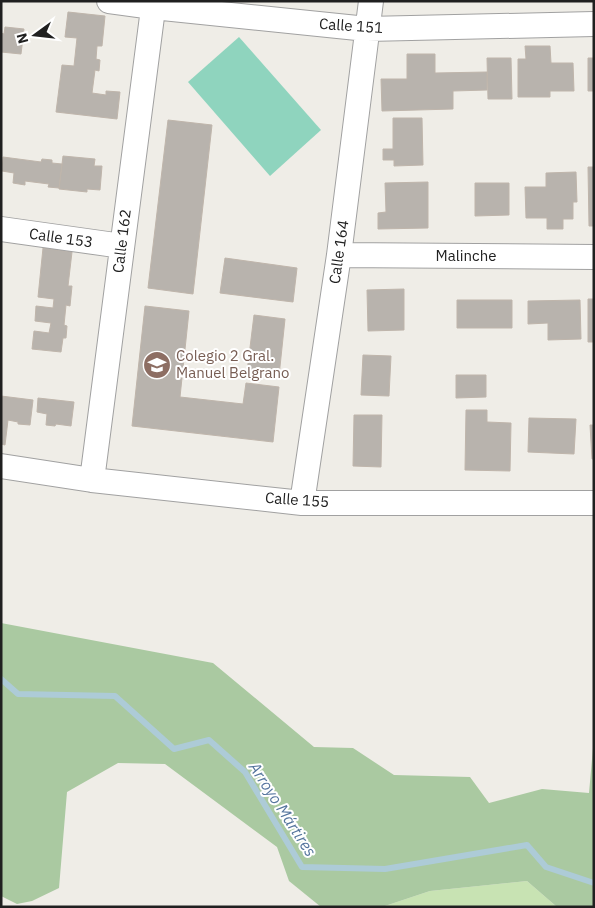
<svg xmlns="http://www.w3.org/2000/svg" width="595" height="908" font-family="'IBM Plex Sans',sans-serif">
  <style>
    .grass { fill: #c8e3b3 }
    .forest { fill: #aac9a1 }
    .pitch { fill: #8fd4be }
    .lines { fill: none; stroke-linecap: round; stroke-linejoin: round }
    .stream { stroke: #adcbd7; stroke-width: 6 }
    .building { fill: #b8b3ad; stroke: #bfb5ab }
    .street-casing { stroke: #a1a1a1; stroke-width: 26 }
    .street { stroke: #fff; stroke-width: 24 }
    .labels { text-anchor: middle; stroke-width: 4; stroke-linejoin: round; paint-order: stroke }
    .street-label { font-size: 15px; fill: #202020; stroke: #fff }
    .education-label { font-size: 15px; fill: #785e54; stroke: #fff; text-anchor: start }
    .water-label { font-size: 16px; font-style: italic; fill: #54749d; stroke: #fff }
  </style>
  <rect width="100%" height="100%" fill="#efede7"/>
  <path class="grass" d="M527,881L557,907H382L430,891Z"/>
  <path class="forest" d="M1,623L213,663L314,747L353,748L394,775L470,777L489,803L542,789L589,793L594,737V907H557L527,881L430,891L382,907H321L289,881L277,847L165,764L118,763L67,792L59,888L32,901L17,904L1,896Z"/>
  <path class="pitch" d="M239,37L321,130L270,176L188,82Z"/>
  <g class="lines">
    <path class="stream" d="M1,679L18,694L115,696L174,749L209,740L245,772L302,867L385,869L527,845L546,867L594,883"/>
  </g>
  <path class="building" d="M68,12L105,16L102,46H97L96,59L100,60L99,71L95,70L92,93L106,95V91L120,92L117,119L56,112L62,65L74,66L77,38L65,37Z
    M5,27L24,29L21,54L1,52V33L4,34Z
    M525,46H550L551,63H573L574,91H550V97H518V59H526Z
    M407,54H435V73L487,72V90L453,91V109L382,111L381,79H407Z
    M487,58H511L512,99H488Z
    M588,58H594V91H588Z
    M393,118H422L423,165L394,166V160H383V149H393Z
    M168,120L212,125L193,294L148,288Z
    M63,156L95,159L94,166H102L100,190L87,189V192L59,189Z
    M3,157L41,162L42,159L52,160V163L62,164L59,188L48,187L49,184L25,181V185L13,183L14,173L2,171Z
    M588,167H594V226H589Z
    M576,172L577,202H573V219H563V229H547V218H526L525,187H546V173Z
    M428,182V228L378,229V213L386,212L385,183Z
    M475,183H509V215L475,216Z
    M43,248L72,252L68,286H72L70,306L66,305L64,325L67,326L66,338H63L61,352L32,349L34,331L49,333L51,323L35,321L36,306L53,308L54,299L38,297Z
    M225,258L297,268L293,302L220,293Z
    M404,289V330L368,331L367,290Z
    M588,299H594V342H588Z
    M457,300H512V328H457Z
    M580,300L581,339L548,340V323L528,324V301Z
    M145,306L189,311L180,397L243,404L246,383L279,387L273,442L132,426Z
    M254,315L285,319L279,376L247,372Z
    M363,355L391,356L389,396L361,395Z
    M456,375H486V397L456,398Z
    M1,396L33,400L30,425L18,424V422L8,420L5,445L1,444Z
    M38,398L74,402L71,426L56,424L55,426L46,425L47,414L37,412Z
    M466,410H487V422L511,423L510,471L465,470Z
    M354,415H382L381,467L353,466Z
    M529,418L576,419L574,454L528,452Z
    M590,425H594V459H592Z"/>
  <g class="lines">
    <g class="street-casing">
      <path id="street" d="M109,1L153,7L367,29L594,24
        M1,229L122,246
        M339,255L594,257
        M1,466L92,480L302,503H594
        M92,480L154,1
        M302,503L339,255L371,1"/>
    </g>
    <use href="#street" class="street"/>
  </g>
  <defs>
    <g id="school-disc" transform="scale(1.4375)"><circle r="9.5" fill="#8d6e63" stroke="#fff"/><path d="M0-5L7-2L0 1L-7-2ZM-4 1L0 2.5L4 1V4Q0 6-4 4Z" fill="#fff"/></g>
  </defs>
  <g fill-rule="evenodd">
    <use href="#school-disc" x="157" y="365"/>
  </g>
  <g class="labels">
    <g class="street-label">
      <text transform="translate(351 26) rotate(4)" y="5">Calle 151</text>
      <text transform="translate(61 238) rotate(8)" y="5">Calle 153</text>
      <text transform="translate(122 241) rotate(-83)" y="5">Calle 162</text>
      <text transform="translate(339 252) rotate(-82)" y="5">Calle 164</text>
      <text x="466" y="261">Malinche</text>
      <text transform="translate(297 500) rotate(4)" y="5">Calle 155</text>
    </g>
    <g class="education-label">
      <text x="176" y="361">Colegio 2 Gral.<tspan x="176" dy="17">Manuel Belgrano</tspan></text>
    </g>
    <g class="water-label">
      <text transform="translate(283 809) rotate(57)" y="6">Arroyo Mártires</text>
    </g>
  </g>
  <rect width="595" height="908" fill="none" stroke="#202020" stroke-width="5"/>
  <g transform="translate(35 35) rotate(255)" stroke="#ffffff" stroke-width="4" paint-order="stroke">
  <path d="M0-4L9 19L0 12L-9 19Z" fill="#202020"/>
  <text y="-8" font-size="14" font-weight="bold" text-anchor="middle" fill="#202020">N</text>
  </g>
</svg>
